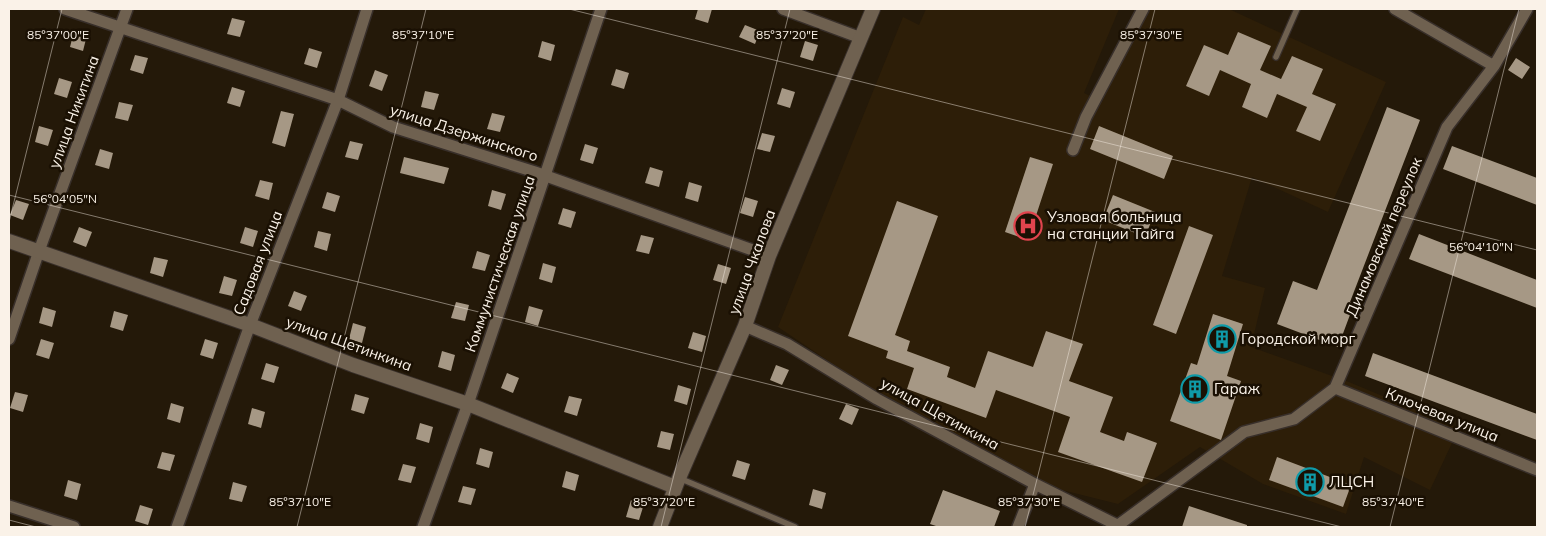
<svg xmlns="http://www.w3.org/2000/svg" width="1546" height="536" font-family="Mulish,sans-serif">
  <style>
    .built { fill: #2d1e08 }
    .building { fill: #a69885 }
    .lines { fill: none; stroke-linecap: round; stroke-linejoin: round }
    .service-casing { stroke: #382f2a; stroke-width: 8 }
    .minor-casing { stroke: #382f2a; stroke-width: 14 }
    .tertiary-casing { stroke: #382f2a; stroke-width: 16 }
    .service { stroke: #6f6150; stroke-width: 5.5 }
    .minor { stroke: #6f6150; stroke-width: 11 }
    .tertiary { stroke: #6f6150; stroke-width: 14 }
    .ticks { fill: none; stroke: #faf2e8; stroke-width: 1; stroke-opacity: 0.45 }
    .labels { text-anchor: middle; stroke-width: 5; stroke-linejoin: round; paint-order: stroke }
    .street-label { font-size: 15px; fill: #faf2e8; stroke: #1a1003 }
    .poi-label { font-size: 15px; fill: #faf2e8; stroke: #1a1003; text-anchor: start }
    .ticks-label { font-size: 12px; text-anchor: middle; fill: #faf2e8; stroke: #1a1003; stroke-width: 5; stroke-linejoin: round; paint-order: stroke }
  </style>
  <rect width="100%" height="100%" fill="#241909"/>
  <path class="built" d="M926,9H1119L1084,93L1102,102L1144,9H1229L1386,82L1328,212L1252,177L1222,276L1265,288L1251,347L1349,382L1459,428L1430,490L1364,457L1346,514L1263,484L1200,447L1118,504L1034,483L913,418L778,327L903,17L919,25Z"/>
  <path class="building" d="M698,9H712L708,23L695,19Z
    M232,18L245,21L240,37L227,34Z
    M745,25L760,31L755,44L739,37Z
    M74,31L87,35L83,51L70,47Z
    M1238,32L1271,46L1260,70L1281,79L1292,56L1323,69L1312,94L1336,104L1320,141L1296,131L1307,107L1277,94L1267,118L1242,107L1251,84L1220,70L1209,96L1186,86L1204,45L1228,55Z
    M542,41L555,45L551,61L538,57Z
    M805,41L818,45L813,61L800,57Z
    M309,48L322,52L317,68L304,64Z
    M135,55L148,58L143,74L130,70Z
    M1516,58L1530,67L1522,79L1508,70Z
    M616,69L629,73L624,89L611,85Z
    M375,70L388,75L382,91L369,86Z
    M59,78L72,82L67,98L54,94Z
    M232,87L245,91L240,107L227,103Z
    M782,88L795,92L790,108L777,104Z
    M425,91L439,94L434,110L421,107Z
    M119,102L133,105L128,121L115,118Z
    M1387,107L1420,120L1350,302L1354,304L1338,347L1277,324L1293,281L1317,290Z
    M281,111L294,114L285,147L272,143Z
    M492,113L505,116L500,132L487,129Z
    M39,126L53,130L48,146L35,142Z
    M1099,126L1173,156L1164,179L1090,149Z
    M762,133L775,136L770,152L757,149Z
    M350,141L363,144L358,160L345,157Z
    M585,144L598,148L593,164L580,160Z
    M1452,146L1537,178V205L1443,169Z
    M100,149L113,153L109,169L95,165Z
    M404,157L449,168L444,184L400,173Z
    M1030,157L1053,164L1028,240L1005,232Z
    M650,167L663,171L659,187L645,183Z
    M260,180L273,183L269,200L255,196Z
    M689,182L702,186L698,202L685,198Z
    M492,190L506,194L501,210L488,206Z
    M327,192L340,196L335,212L322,208Z
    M1113,195L1155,212L1145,237L1103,220Z
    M745,197L758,201L753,217L740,213Z
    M16,200L29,204L23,220L10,215Z
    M897,201L938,216L895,335L910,341L907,351L950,367L947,377L975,388L988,351L1033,367L1046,331L1083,344L1069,381L1113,397L1100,432L1124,441L1127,432L1157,443L1142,482L1058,452L1070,417L996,390L986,418L907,389L914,368L886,358L888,351L848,336Z
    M563,208L576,212L571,228L558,224Z
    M1189,226L1213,235L1176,334L1153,325Z
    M79,227L92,232L86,247L73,242Z
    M245,227L258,231L253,247L240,243Z
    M318,231L331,234L327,251L314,247Z
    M1419,234L1537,280V308L1409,259Z
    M641,235L654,238L649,254L636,251Z
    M477,251L490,255L485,271L472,268Z
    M154,257L168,260L163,277L150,273Z
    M543,263L556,267L552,283L539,279Z
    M718,264L731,268L726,284L713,280Z
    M224,276L237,280L232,296L219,293Z
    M294,291L307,296L301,311L288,306Z
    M456,302L469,305L465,321L451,318Z
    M529,306L543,310L538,326L525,322Z
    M43,307L56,311L52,327L39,323Z
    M114,311L128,315L123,331L110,327Z
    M1213,314L1243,324L1227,376L1241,381L1221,440L1170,421L1191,363L1197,365Z
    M353,323L366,327L362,343L349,339Z
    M693,332L706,336L702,352L688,348Z
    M41,339L54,343L49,359L36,355Z
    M205,339L218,343L213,359L200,355Z
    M442,351L455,355L451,371L438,367Z
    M1373,353L1537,414V440L1365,376Z
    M266,363L279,367L274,383L261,379Z
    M776,365L789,370L782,385L770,380Z
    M507,373L519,378L513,393L501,388Z
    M678,385L691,389L687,405L674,401Z
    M15,392L28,395L23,412L10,408Z
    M355,394L369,398L364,414L351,410Z
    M569,396L582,399L577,416L564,412Z
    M171,403L184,407L180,423L167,419Z
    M846,404L859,409L852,425L839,419Z
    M252,408L265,412L261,428L248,424Z
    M420,423L433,427L429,443L416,439Z
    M661,431L674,434L670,450L657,447Z
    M480,448L493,452L489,468L476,464Z
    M162,452L175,455L170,471L157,468Z
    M1277,457L1351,485L1343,507L1269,480Z
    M737,460L750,464L745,480L732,476Z
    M403,464L416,467L411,483L398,480Z
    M566,471L579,475L575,491L562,487Z
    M68,480L81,484L77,500L64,496Z
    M233,482L247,486L242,502L229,499Z
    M463,486L476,489L471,505L458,502Z
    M813,489L826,493L822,509L809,505Z
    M943,490L1000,511L994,527H939L930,524Z
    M631,500L644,504L639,520L626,517Z
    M140,505L153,509L148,525L135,521Z
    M1189,506L1247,525V527H1182Z"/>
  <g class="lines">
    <g class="service-casing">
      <path id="service" d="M1276,57L1297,9
        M679,478L795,527"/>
    </g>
    <g class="minor-casing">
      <path id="minor" d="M65,9L338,100L393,127L535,172L769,256
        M783,9L861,38
        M1395,9L1494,66
        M1073,150L1086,117L1143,9
        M745,326L787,344L877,399L1035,484L1121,527
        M9,339L39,251L127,9
        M1335,388L1537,470
        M9,506L74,527
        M1117,526L1244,432L1294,419L1335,388L1447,127L1494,66L1527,9
        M177,527L250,325L338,100L367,9
        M423,527L468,404L601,9
        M1018,527L1035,484"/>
    </g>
    <g class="tertiary-casing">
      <path id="tertiary" d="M9,241L250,325L353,365L468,404L675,487
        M660,527L679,478L745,326L769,256L873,9"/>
    </g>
    <use href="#service" class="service"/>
    <use href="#minor" class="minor"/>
    <use href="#tertiary" class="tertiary"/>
  </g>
  <path class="ticks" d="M569,9L1537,250M9,195L1342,527M9,222L62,9M9,520L36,527M297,527L426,9M661,527L790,9M1025,527L1155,9M1390,527L1519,9"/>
  <defs>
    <g id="hospital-ring" transform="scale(1.4375)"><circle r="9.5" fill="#1a1003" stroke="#e0444e" stroke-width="1.5"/><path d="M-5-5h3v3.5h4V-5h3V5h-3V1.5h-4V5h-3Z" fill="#e0444e"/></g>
    <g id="building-ring" transform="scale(1.4375)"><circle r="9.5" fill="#1a1003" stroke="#0f9aa8" stroke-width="1.5"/><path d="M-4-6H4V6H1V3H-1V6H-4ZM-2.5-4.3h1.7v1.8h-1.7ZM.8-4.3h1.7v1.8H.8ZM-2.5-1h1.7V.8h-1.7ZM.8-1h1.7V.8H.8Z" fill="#0f9aa8"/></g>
  </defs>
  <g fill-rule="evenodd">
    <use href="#hospital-ring" x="1028" y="226"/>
    <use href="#building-ring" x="1222" y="339"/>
    <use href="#building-ring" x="1195" y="389"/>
    <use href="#building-ring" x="1310" y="482"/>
  </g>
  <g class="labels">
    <g class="street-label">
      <text transform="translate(74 112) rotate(-70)" y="5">улица Никитина</text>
      <text transform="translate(464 133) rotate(18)" y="5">улица Дзержинского</text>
      <text transform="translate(1384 237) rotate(-67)" y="5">Динамовский переулок</text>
      <text transform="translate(752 262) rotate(-70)" y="5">улица Чкалова</text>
      <text transform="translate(258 263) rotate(-69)" y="5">Садовая улица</text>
      <text transform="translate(500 264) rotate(-71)" y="5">Коммунистическая улица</text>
      <text transform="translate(349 344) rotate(20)" y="5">улица Щетинкина</text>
      <text transform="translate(940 414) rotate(29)" y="5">улица Щетинкина</text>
      <text transform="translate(1442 415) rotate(22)" y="5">Ключевая улица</text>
    </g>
    <g class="poi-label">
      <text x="1047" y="222">Узловая больница<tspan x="1047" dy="17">на станции Тайга</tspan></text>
      <text x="1241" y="344">Городской морг</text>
      <text x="1214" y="394">Гараж</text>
      <text x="1329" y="487">ЛЦСН</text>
    </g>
  </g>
  <g class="ticks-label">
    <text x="58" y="39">85°37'00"E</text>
    <text x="423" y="39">85°37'10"E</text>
    <text x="787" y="39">85°37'20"E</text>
    <text x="1151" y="39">85°37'30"E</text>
    <text x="65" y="203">56°04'05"N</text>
    <text x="1481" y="251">56°04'10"N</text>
    <text x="300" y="506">85°37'10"E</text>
    <text x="664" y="506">85°37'20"E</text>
    <text x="1029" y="506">85°37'30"E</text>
    <text x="1393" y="506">85°37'40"E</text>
  </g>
  <rect width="1546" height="536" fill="none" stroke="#faf2e8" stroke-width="20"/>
</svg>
